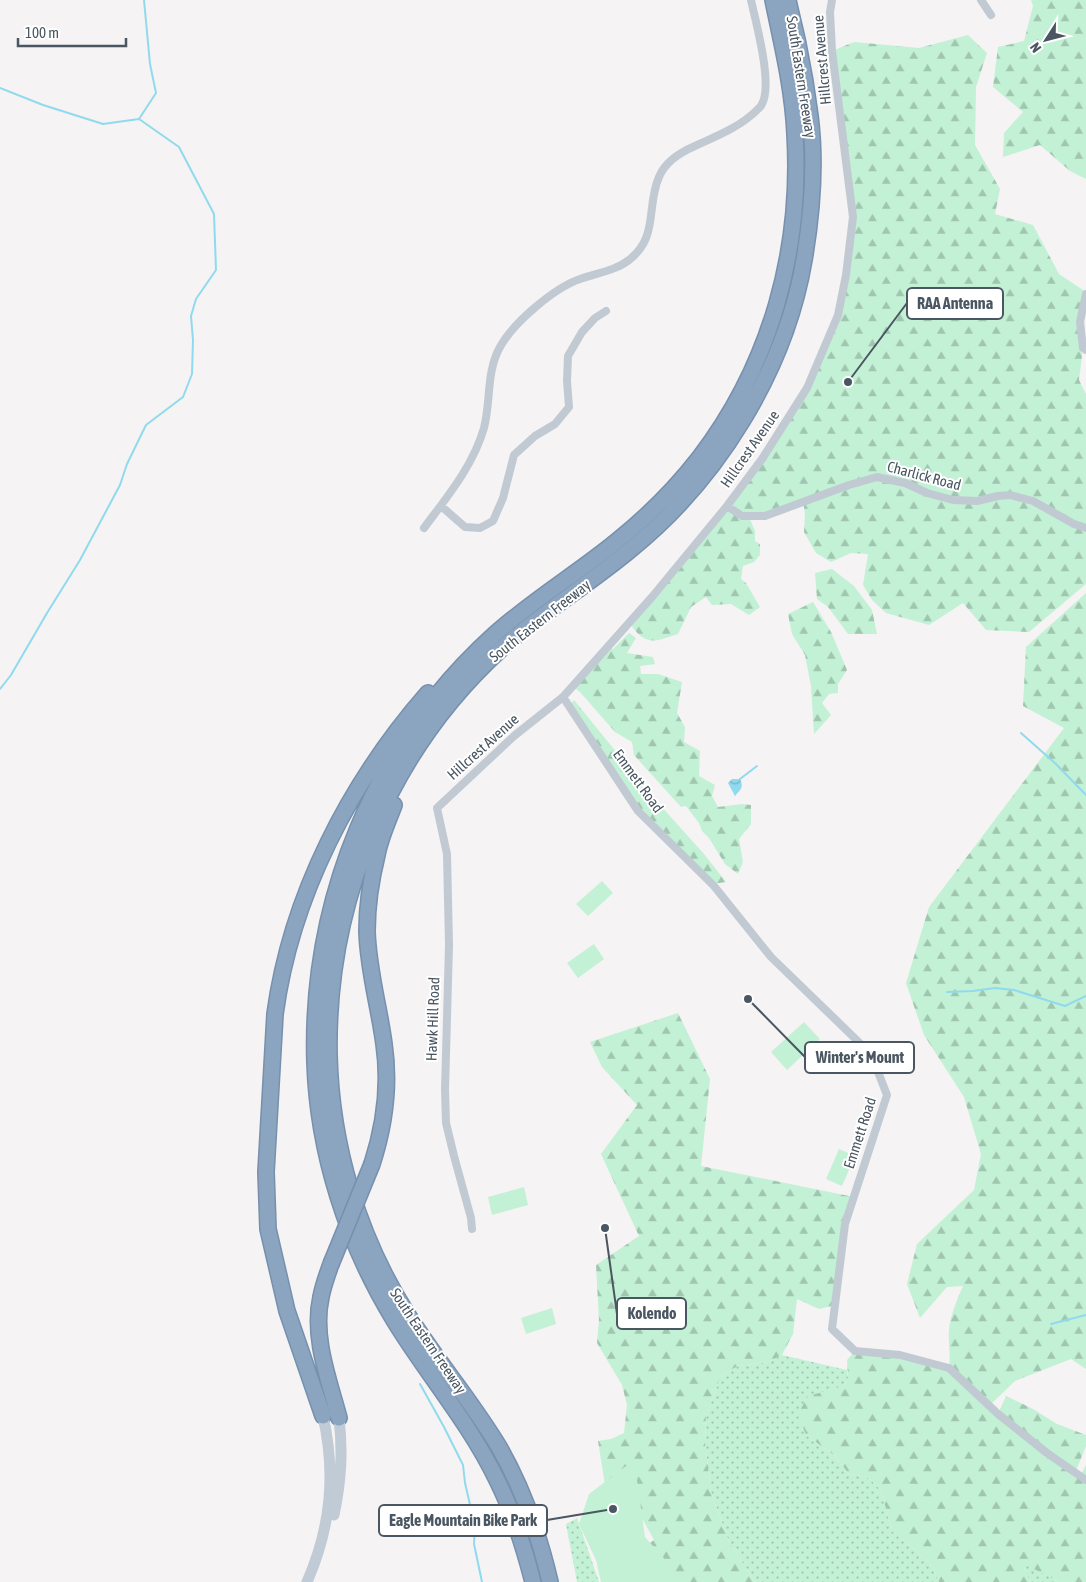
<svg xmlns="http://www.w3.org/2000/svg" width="1086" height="1582" font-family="'Asap Condensed',sans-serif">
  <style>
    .grass { fill: url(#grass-dots) }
    .forest { fill: url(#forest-firs) }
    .park { fill: #c3f1d5 }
    .water { fill: url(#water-waves) }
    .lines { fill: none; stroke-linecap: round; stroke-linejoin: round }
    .stream { stroke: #90daee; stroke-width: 2 }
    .motorway-casing { stroke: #7690ad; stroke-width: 18 }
    .minor { stroke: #c1cad2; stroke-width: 8 }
    .secondary { stroke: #c1cbd6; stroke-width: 11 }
    .motorway { stroke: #8ba5c1; stroke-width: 15 }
    .motorway-bridge-casing { stroke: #7690ad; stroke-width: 18; stroke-linecap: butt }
    .motorway-bridge { stroke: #8ba5c1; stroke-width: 15 }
    .labels { text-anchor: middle; stroke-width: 4; stroke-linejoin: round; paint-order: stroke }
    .street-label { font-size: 15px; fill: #4a5661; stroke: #fff }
    .leader { fill: none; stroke: #4a5661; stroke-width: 2 }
    .callout-dot { fill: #4a5661; stroke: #fff; stroke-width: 2 }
    .callout { fill: #fff; stroke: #4a5661; stroke-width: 2 }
    .callout-label { font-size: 16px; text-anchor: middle; font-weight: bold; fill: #4a5661 }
  </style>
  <defs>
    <pattern id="grass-dots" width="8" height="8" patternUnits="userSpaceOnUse" patternTransform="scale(1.25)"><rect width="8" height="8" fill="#c3f1d5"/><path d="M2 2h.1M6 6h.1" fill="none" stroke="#a0c6b0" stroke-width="1.8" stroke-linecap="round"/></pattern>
    <pattern id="forest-firs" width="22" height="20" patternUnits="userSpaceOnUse" patternTransform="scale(1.25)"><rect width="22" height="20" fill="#c3f1d5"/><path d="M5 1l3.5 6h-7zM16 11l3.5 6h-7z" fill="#a0c6b0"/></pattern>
    <pattern id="water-waves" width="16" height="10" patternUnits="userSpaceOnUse" patternTransform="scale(1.25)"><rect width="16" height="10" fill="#90daee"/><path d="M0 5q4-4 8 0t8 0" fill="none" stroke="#78b4c4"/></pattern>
  </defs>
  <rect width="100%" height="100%" fill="#f5f3f3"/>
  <path class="grass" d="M782,1355L847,1370L848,1378L844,1386L808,1397L806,1435L834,1455L849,1474L869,1478L880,1489L893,1532L912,1547L933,1566L939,1582H755L729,1542L711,1492L705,1442L706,1415L721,1375L738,1366L768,1362Z
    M577,1518L599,1582H577L566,1524Z
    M1026,1562L1054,1579L1058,1582H1031L1024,1571Z"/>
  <path class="forest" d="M1031,0H1086V179L1070,171L1040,145L1003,157L1004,133L1023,112L993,87L998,47L1024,41L1033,6Z
    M968,35L987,53L976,87L975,145L1000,189L995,214L1033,225L1059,274L1086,292L1080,322L1083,348L1079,380L1086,394V584L1029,632L986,630L963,603L929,625L886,613L872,600L863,585L868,554L851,553L831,562L816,553L804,532L805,516L803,499L755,517H749L755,531V541L760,544V555L754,562L743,566L741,579L746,583L760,607L749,615L731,604L712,605L706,597L691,607L678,634C654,642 645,647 629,622L727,506L807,388L838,315L853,217L832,51L854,42L919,48Z
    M832,569L854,586L872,610L877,634H848L828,607L817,599L815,573Z
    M1086,593V1369L1071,1359L1015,1381L989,1406L998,1414L1006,1396L1033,1409L1057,1424L1086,1435V1446L1075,1473L1080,1476L1086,1465V1582H1058L1054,1579L1028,1566L1026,1563L1024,1571L1031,1582H939L933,1566L912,1547L893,1532L880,1489L869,1478L849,1474L834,1455L806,1435L798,1414L808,1396L844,1386L848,1378L847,1360L855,1351L949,1367C951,1355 948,1344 949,1331C950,1316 957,1300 963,1286L947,1287L920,1318L907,1284L917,1244L974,1190L981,1154L964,1097L924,1035L906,983L929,907L1064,728L1023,706L1026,647Z
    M813,602L831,632L847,670L838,684V693L829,694L822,703L831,715L814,734L811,686L805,655L792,634L788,614Z
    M629,633L636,638L627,653L653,657L655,664L640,666L641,674H658L682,682L677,713L685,727L684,742L700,751L699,776L715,785L712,796L718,807L742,804L751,805V824L739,839L743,862L738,874L725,864L709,838L702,831L699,823L686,806L681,807L634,755L632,742L615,732L580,692L572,686L608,646L613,649Z
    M574,700L652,796L704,854L726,882L712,884L638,811L569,706Z
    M678,1013L710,1079L701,1166L854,1197L845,1224L835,1305L819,1309L797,1299L793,1334L782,1355L768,1362L738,1366L721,1375L706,1415L705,1442L711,1492L729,1542L755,1582H607L625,1561L654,1540L632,1500L605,1485L598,1441L611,1439L624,1433L627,1405L622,1385L597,1343L599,1320L596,1265L639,1236L601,1154L637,1105L602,1067L590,1042Z"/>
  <path class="park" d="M602,881L613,893L588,916L576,904Z
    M594,944L604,959L578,978L567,963Z
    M804,1022L820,1039L787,1070L771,1052Z
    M839,1149L855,1156L842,1186L826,1179Z
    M524,1187L528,1205L492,1215L488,1197Z
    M552,1308L556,1324L526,1334L521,1318Z
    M630,1463L637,1480L645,1537L685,1582H601L596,1560L579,1524L589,1494Z"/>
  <path class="water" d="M732,779H740C744,787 741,789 735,796L728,783Z"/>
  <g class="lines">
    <path class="stream" d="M0,88L43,105L103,124L139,119L179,147L214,214L216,270L196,299L191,316L193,340L192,374L183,397L146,425L127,464L120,485L80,560L47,613L11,675L0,689
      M139,119L156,93L150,64L144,0
      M1021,733L1056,764L1086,795
      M740,779L757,766
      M947,992L973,991L995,988L1014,990L1065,1006L1086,996
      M1051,1324L1086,1315
      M420,1384L444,1427L463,1465L465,1483L475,1526L474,1544L482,1582"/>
    <g class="motorway-casing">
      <path id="motorway" d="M372,1164C385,1124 390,1085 384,1044C379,1006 368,970 367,931C367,906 371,879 377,855C380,838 388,821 394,805
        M331,1264C327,1275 323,1286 321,1297C312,1337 329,1380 339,1418
        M323,1416L287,1311L268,1229L266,1172L275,1014C291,896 350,782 428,693
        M533,1582C524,1547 513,1512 497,1480C469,1422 427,1374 394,1320C347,1243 318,1153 315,1063C310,901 374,743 495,634C533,600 578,573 617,541C648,516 676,488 700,457C771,364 802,250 795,134C793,88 782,44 773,0
        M550,1582C539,1535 523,1489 499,1447C471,1400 435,1359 406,1312C358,1236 331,1145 329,1055C326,903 388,752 501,649C541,613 588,585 630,550C717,480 785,371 804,260C812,213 816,163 810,116C807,92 803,68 798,44C795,29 791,15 788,0"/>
    </g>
    <path class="minor" d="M981,0L991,15
      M1086,294L1080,322L1083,348L1086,350
      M441,506L465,527L480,528L493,521L503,498L514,455L535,436L555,424L569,407L567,381L568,356L582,332L595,318L606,311
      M727,506L742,516H765L849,485L877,477L905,483L927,493L953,500L977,501L998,496L1010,495L1033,501L1074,524L1086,528
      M424,528C447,497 473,466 484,428C491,401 486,372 500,347C513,323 554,288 580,279C596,273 615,271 629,260C659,237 646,206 659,177C665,162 681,152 695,146C717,136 740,127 757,110C759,108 761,107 762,104C773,84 756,23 751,0
      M563,697L638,811L714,886L771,957L871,1054L887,1095L845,1224L832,1329L855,1351L900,1355L949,1368L998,1414L1047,1453L1086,1480
      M472,1229L471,1218L454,1156L446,1123L445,1090L449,945L447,854L437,808L514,736L563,697L652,597L727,506L762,459L807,388L838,315L846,275L853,217L832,51L830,12L832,0"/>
    <path class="secondary" d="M334,1515C341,1481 343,1453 339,1418
      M307,1582C331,1527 336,1474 323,1416"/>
    <use href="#motorway" class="motorway"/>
    <g class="motorway-bridge-casing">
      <path id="motorway-bridge" d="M331,1264L372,1164"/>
    </g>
    <use href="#motorway-bridge" class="motorway-bridge"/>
  </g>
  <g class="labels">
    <g class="street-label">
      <text transform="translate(822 60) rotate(-95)" y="5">Hillcrest Avenue</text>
      <text transform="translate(801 77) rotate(81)" y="5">South Eastern Freeway</text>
      <text transform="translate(750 449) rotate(-55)" y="5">Hillcrest Avenue</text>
      <text transform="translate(924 476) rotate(15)" y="5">Charlick Road</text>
      <text transform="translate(540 621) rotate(-38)" y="5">South Eastern Freeway</text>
      <text transform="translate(483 747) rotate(-42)" y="5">Hillcrest Avenue</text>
      <text transform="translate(638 781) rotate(54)" y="5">Emmett Road</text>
      <text transform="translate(433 1019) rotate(-88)" y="5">Hawk Hill Road</text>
      <text transform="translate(860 1133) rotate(-72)" y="5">Emmett Road</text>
      <text transform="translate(428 1341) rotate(56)" y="5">South Eastern Freeway</text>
    </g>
  </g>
  <path class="leader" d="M848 382L907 303M748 999L805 1057M605 1228L617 1314M613 1509L547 1520"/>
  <g class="callout-dot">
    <circle cx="848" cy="382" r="5"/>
    <circle cx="748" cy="999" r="5"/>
    <circle cx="605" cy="1228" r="5"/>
    <circle cx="613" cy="1509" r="5"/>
  </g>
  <g class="callout">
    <rect x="907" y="288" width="96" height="31" rx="5"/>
    <rect x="805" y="1042" width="109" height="31" rx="5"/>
    <rect x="617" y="1298" width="69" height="31" rx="5"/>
    <rect x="379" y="1505" width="168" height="31" rx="5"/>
  </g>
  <g class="callout-label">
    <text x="955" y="309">RAA Antenna</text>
    <text x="860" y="1063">Winter's Mount</text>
    <text x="652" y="1319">Kolendo</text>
    <text x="463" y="1526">Eagle Mountain Bike Park</text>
  </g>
  <g transform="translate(1046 40) rotate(234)" stroke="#ffffff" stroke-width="4" paint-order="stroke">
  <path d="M0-4L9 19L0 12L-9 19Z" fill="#4a5661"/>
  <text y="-8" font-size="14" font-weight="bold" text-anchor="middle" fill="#4a5661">N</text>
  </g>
  <path d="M18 38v8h108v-8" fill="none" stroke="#4a5661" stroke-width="2.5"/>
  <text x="25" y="38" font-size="15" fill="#4a5661" stroke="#ffffff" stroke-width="4" paint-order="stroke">100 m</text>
</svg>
